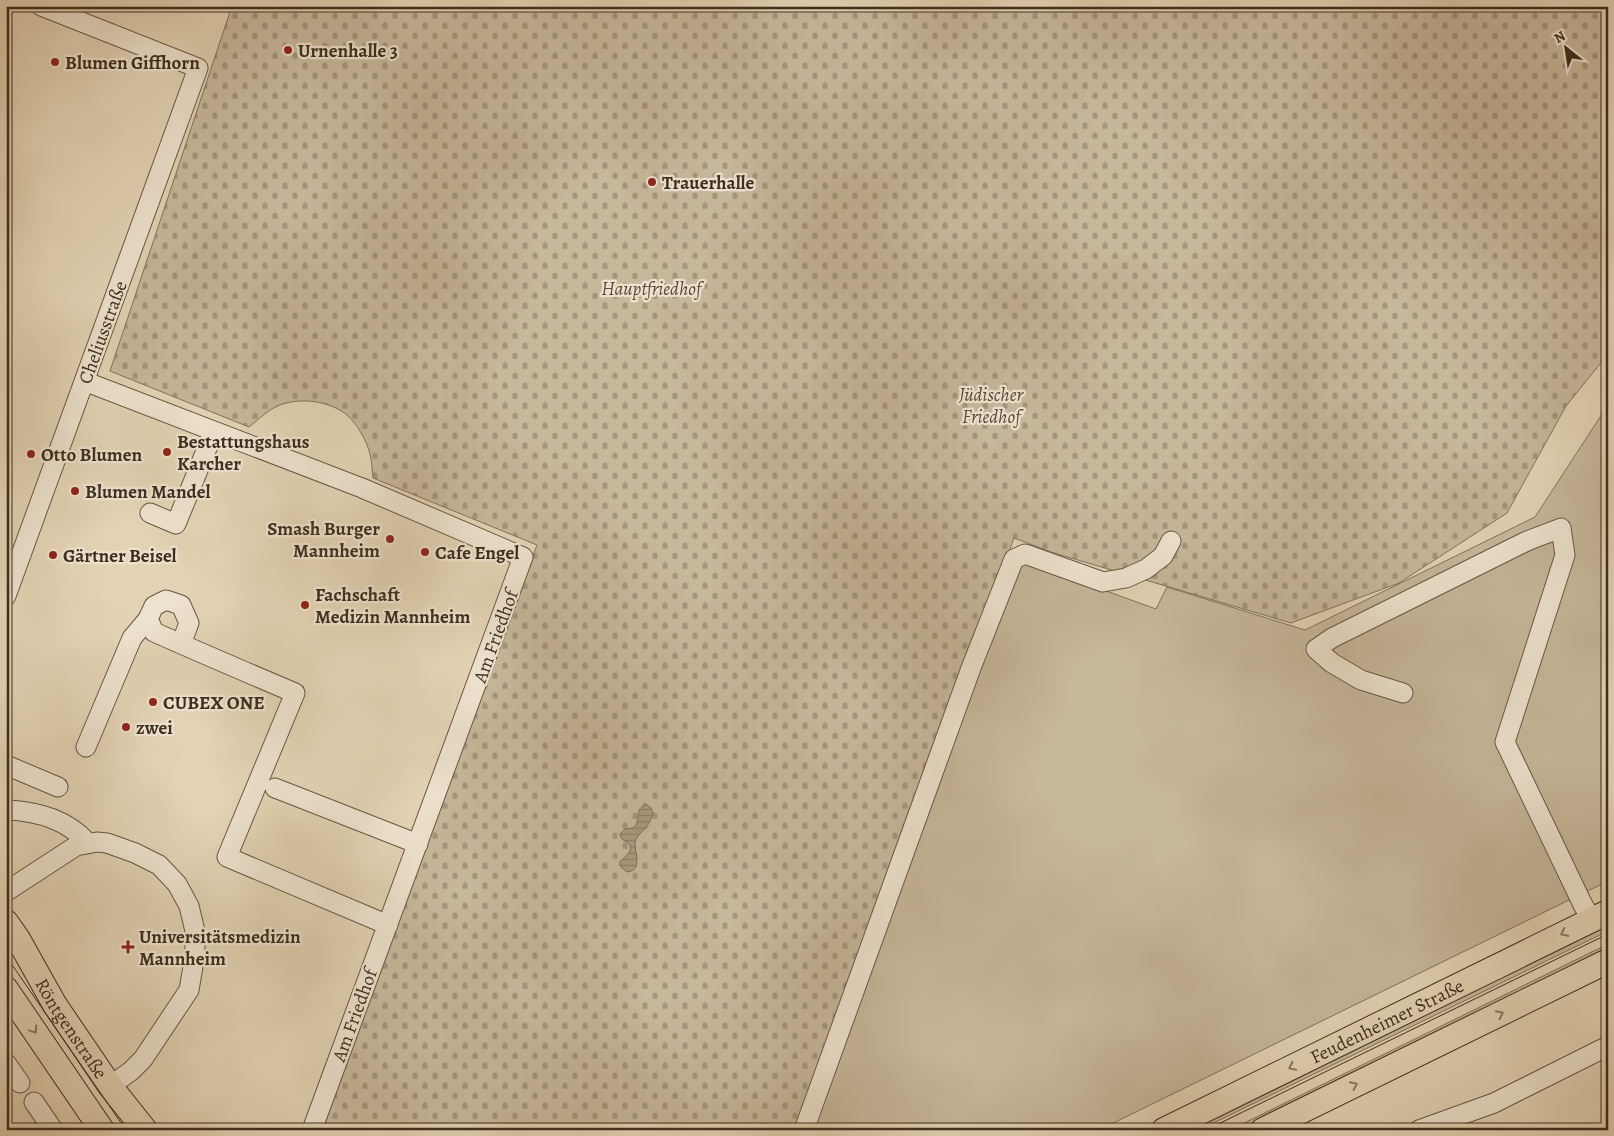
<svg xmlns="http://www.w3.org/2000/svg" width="1614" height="1136" font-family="Alegreya,serif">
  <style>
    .green { fill: #c7b79b; stroke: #82725d }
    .cemetery { fill: url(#cemetery-stones); stroke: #82725d }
    .water { fill: url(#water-rules); stroke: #7f6f5a }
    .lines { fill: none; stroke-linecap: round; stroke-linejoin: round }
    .minor-casing { stroke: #675744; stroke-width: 21 }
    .major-casing { stroke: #3e2e1f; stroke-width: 26 }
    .minor { stroke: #ede2ce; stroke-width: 19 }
    .major { stroke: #e3d3b4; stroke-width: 24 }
    .tram { stroke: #3e2e1f; stroke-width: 1 }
    .oneway { stroke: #887862 }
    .poi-dot { fill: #8f2418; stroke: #ede2ce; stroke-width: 2 }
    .labels { text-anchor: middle; stroke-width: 4.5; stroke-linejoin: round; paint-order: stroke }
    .poi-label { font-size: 19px; font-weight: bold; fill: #3e2e1f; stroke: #ede2ce; text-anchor: start }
    .park-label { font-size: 19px; font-style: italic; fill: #594938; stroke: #ede2ce }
    .street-label { font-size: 19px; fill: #3e2e1f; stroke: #ede2ce }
  </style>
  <defs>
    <pattern id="cemetery-stones" width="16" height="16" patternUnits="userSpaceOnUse" patternTransform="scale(1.25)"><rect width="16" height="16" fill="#c7b79b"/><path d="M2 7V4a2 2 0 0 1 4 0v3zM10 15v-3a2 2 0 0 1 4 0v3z" fill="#a3957e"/></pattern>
    <pattern id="water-rules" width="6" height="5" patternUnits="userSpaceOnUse" patternTransform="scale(1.25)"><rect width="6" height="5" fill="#ab9b81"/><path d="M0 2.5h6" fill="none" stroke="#8d7f69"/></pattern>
  </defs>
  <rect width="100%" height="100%" fill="#e3d3b4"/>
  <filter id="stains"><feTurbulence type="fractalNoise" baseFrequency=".004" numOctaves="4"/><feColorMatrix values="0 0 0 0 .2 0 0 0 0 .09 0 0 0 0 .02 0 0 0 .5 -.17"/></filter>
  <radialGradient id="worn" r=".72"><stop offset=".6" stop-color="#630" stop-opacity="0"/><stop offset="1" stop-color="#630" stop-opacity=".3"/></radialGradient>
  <path class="green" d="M1608,408V881L1099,1130H811L1016,569L1029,563L1156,609L1167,587L1305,630L1535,517L1604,411Z
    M1608,923V931L1199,1130H1184Z
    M1608,944V950L1241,1130H1230Z"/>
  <path class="cemetery" d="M232,6H1608V354L1566,406L1507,513L1399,583L1291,623L1054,553L1014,538L797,1130H321L537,545L373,478C372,470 372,462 370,454C367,441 357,424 347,415C330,401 301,397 280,405C269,409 259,419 249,427L110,371Z"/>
  <path class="water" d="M647,805L651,808L653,813C651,818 650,824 646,827C642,832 639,834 636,839C632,851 645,870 627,872L620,866V862C623,857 637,850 627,842C625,841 623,840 621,838L620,834L625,829L633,828L636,825C640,817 635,807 647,805Z"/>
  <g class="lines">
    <g class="minor-casing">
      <path id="minor" d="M84,381L362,488L523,557L312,1130
        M150,513L176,524L214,431
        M6,596L198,68L41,6
        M181,644L189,623L181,605L166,600L154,606L148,619L154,632C201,653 248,673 295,693L227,857L388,925
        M1403,693L1361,680L1332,663L1316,649L1332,638L1527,541L1561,528L1565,555L1505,742L1583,905L1592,920
        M86,747L132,638L148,619
        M6,765L58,787
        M275,788L418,844
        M6,812L9,810C40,812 67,820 88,843
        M7,891L76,846L97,842L107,843L135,853L159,865L177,884L189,906L195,931V955L189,990L143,1059L131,1071L110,1086
        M6,1063L20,1083
        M34,1102L53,1130
        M804,1130L971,668L1014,559L1025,554L1103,582L1126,578L1146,569L1163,556L1171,541
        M1419,1130L1494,1103L1608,1046"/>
    </g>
    <g class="major-casing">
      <g id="major">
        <path id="s1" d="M6,922L18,939L55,1005L110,1086L145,1130"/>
        <path d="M6,989L102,1130"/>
        <path id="s2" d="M1164,1130L1608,912"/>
        <path d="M1263,1130L1608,961"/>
      </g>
    </g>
    <use href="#minor" class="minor"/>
    <use href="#major" class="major"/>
    <path class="tram" d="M6,956L126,1130
      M1206,1130L1608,934"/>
  </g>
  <defs><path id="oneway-chevron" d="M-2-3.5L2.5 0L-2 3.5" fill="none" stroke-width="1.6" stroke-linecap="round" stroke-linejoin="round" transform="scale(1.25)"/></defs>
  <g class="oneway">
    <use href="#oneway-chevron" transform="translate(1564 933) rotate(154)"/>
    <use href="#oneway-chevron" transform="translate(1500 1014) rotate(-26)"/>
    <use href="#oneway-chevron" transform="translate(34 1030) rotate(56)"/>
    <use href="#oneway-chevron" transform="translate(1292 1067) rotate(154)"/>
    <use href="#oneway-chevron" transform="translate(1354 1085) rotate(-26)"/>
  </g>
  <g class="poi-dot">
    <circle cx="288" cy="50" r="5"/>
    <circle cx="55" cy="62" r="5"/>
    <circle cx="652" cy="182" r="5"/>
    <circle cx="167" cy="452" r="5"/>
    <circle cx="31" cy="454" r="5"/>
    <circle cx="75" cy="491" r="5"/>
    <circle cx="390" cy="539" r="5"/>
    <circle cx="425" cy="552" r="5"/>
    <circle cx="53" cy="555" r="5"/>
    <circle cx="305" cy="605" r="5"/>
    <circle cx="153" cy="702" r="5"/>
    <circle cx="126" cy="727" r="5"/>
    <path d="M125.5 939.5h5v5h5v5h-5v5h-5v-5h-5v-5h5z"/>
  </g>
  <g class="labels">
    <g class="poi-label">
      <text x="298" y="57">Urnenhalle 3</text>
      <text x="65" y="69">Blumen Giffhorn</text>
      <text x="662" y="189">Trauerhalle</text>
      <text x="177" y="448">Bestattungshaus<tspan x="177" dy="22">Karcher</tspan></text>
      <text x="41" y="461">Otto Blumen</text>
      <text x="85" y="498">Blumen Mandel</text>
      <text x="380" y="535" text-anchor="end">Smash Burger<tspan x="380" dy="22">Mannheim</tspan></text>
      <text x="435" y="559">Cafe Engel</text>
      <text x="63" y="562">Gärtner Beisel</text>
      <text x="315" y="601">Fachschaft<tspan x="315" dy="22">Medizin Mannheim</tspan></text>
      <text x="163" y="709">CUBEX ONE</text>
      <text x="136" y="734">zwei</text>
      <text x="139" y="943">Universitätsmedizin<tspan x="139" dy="22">Mannheim</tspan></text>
    </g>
    <g class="park-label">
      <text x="651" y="295">Hauptfriedhof</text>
      <text x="991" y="401">Jüdischer<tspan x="991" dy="22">Friedhof</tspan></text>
    </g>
    <g class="street-label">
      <text transform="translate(102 332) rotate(-70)" y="7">Cheliusstraße</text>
      <text transform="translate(495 636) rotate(-70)" y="7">Am Friedhof</text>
      <text transform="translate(354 1015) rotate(-70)" y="7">Am Friedhof</text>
      <text dy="7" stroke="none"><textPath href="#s2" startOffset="248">Feudenheimer Straße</textPath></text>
      <text dy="7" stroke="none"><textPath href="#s1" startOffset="125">Röntgenstraße</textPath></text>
    </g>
  </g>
  <rect width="1614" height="1136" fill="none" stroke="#e3d3b4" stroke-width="25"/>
  <rect x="8" y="8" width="1599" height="1121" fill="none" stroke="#3e2e1f" stroke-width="2.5"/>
  <rect x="12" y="12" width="1589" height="1111" fill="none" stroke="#3e2e1f"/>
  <g transform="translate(1566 48) rotate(330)" stroke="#ede2ce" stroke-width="4" paint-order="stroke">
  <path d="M0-4L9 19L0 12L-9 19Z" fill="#3e2e1f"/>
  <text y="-8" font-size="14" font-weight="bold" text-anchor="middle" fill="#3e2e1f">N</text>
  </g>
  <rect width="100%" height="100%" filter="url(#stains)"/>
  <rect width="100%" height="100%" fill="url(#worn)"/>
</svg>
